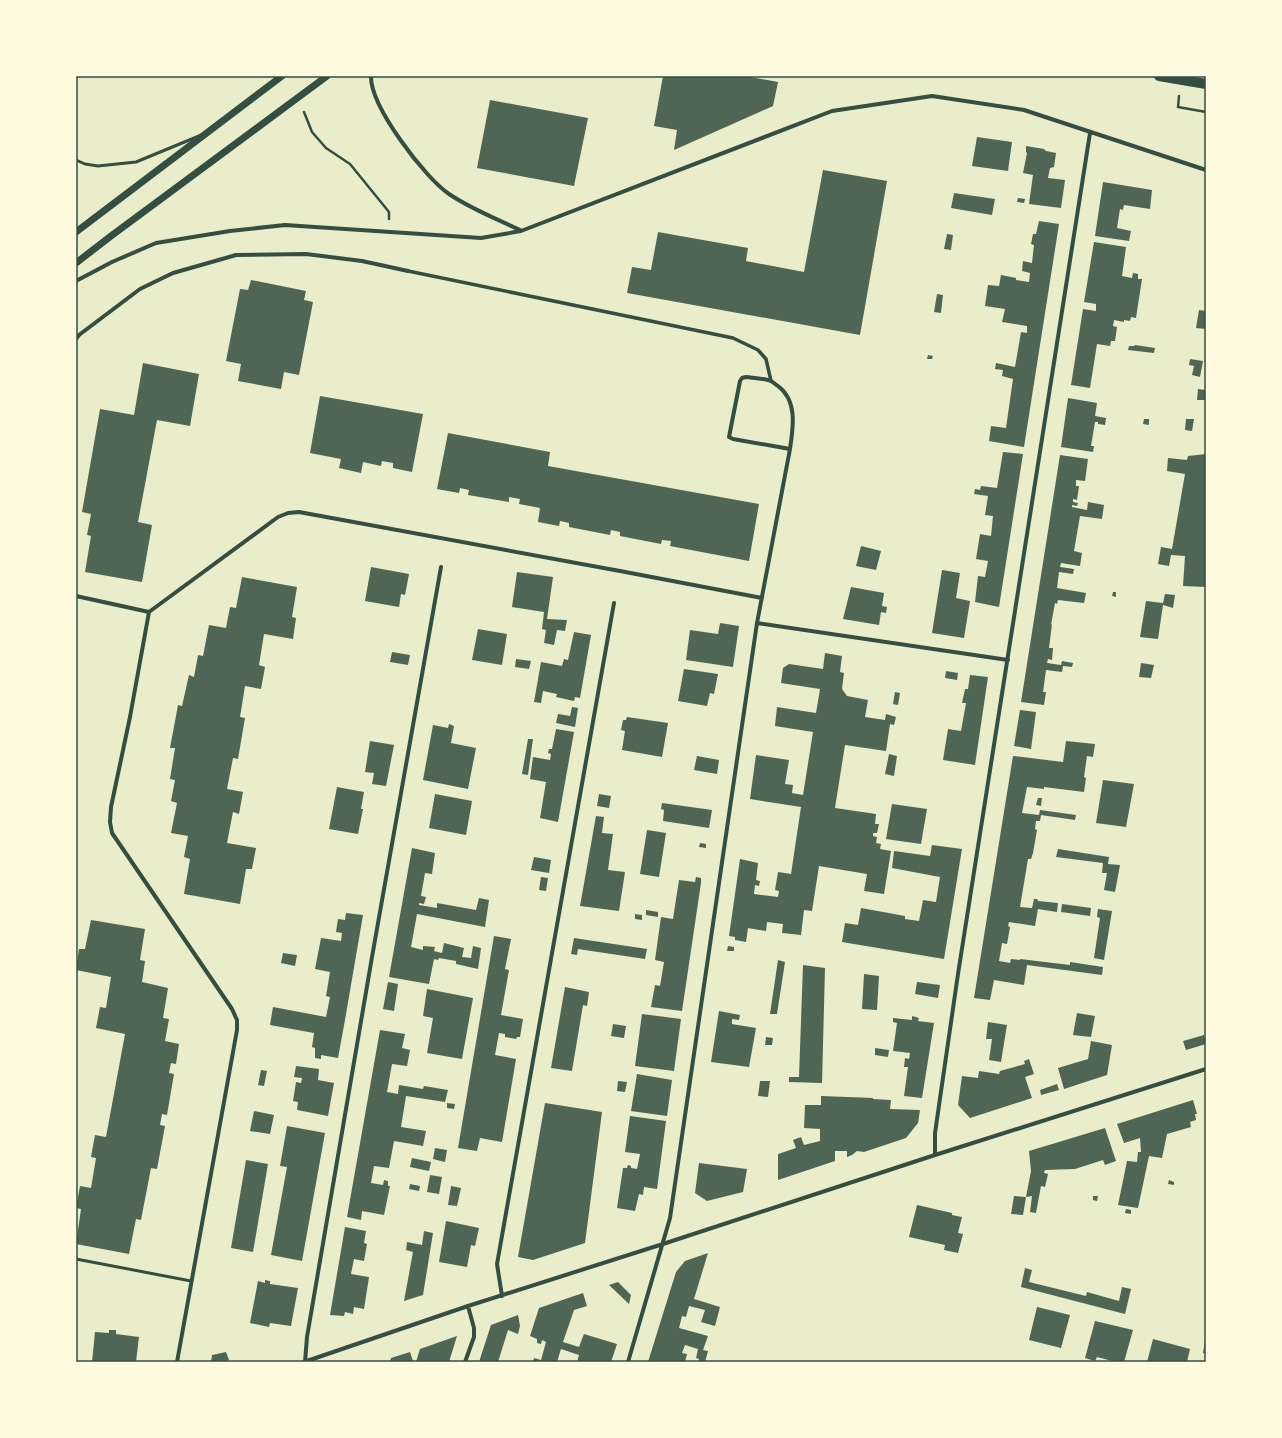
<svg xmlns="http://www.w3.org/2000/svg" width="1282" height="1438" font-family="Arial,sans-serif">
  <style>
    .building { fill: #4f6655 }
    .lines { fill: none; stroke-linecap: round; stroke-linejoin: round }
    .path { stroke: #344e41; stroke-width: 2.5 }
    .service { stroke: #344e41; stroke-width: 3 }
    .pedestrian { stroke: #344e41; stroke-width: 3.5 }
    .minor { stroke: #344e41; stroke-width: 4 }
    .tertiary { stroke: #344e41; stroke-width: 7 }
    .primary { stroke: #344e41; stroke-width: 10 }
    .neatline { fill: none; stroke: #344e41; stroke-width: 1.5 }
  </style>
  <rect width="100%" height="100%" fill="#e9edc9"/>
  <path class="building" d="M663,76H745L778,82L773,106L674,150L677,130L654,126Z
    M490,100L588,118L574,186L477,168Z
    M977,137L1012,142L1008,171L972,166Z
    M1026,146L1044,149L1046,151L1056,153L1054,167L1050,168L1048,178L1065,180L1061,208L1029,204L1033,175L1023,173L1027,153L1026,152Z
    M823,170L887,181L860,335L627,293L632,267L651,270L658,232L748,248L746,261L804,272Z
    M1103,182L1152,190L1150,209L1124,205L1123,210L1120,209L1117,228L1131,231L1129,241L1095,236Z
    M954,193L995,199L992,215L951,208Z
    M1018,198L1025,199L1024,203L1017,202Z
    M1039,221L1059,224L1024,447L989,441L991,426L1006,428L1013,379L1002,376L1003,370L995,369L996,363L1015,367L1021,332L1027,333V326L1002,322L1005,309L985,306L988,285L999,286L1001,275L1016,278V280L1029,282L1030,273L1022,271L1023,261L1032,263L1034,245L1031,244L1033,234H1036Z
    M947,234L953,235L951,250L944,249Z
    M1094,242L1126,247L1122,276L1132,278L1133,273L1138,274V279H1142L1136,318L1131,317L1130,321L1124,320V322L1114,320L1113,326L1117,327L1115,341H1111L1110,346L1097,344L1090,388L1071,385L1083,309L1096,311V304L1084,302Z
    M251,280L306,291L304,300L313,302L299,375L284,372L281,389L238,381L241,364L226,361L240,289L248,290Z
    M937,294L943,295L941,313L934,312Z
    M1199,310L1206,311V329L1196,328Z
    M1135,345L1155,348L1154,353L1128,350L1129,346H1134Z
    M928,355L933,356L932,359H927Z
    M1190,359L1203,361L1200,377L1192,375L1194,366L1189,365Z
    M143,363L199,374L190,426L157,420L138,522L152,525L142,582L85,572L91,536L87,535L91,514L82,512L100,409L134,415Z
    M1198,389L1206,390L1205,400H1197Z
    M320,396L423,414L412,472L393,468V463L382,461L381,466L363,462L361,473L339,468L341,459L310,453Z
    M1068,398L1097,403L1095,416L1106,418L1105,425L1098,424V422H1095L1091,446H1094L1093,452L1061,447Z
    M1144,419H1149V425L1143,424Z
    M1186,419H1194L1192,431L1185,430Z
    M448,433L550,452L548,466L759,504L749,561L670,546L671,541L662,540L661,544L620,536V532L611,530L610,535L569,527V523L560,521L559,526L538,522L540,508L519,504L520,499L509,497V502L468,495L469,490L460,488L459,493L437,489Z
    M1003,452L1023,454L999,607L975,602L978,576L985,577L988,561L976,559L980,534L991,536L993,516L985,515L988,496L974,494L975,489L980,490L981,486L997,488Z
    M1206,454V587L1183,586L1185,556L1171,555L1169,566L1158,564L1161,547L1172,549L1185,474L1167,471L1168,458L1187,460L1188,456Z
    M1060,455L1088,459L1085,481L1076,480V486H1079L1077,500L1073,499V502L1078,503L1077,506L1072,505V507L1087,510L1088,502L1104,505L1102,519L1080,516L1074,551L1082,553L1080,566L1061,563L1060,567L1074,569L1073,574L1059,572L1057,588L1086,593L1084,603L1058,600L1057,604L1055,603L1051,625L1052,624L1049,648H1053L1052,660L1048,659L1047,663L1061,665L1062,661L1073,663L1072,667L1063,666L1062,672L1046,670L1043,692H1046L1044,705L1021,702Z
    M861,546L881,551L876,570L856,566Z
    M371,567L409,574L405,595L401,594L399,607L365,601Z
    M942,570L960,573L956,598L970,601L964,638L932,633Z
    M517,572L553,577L547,619L567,620L565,631L557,630L554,645L544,643L546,630L542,629L544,612L512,607Z
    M242,577L297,587L292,617L296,618L293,639L264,634L259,665L265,667L261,689L245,686L240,717L245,718L238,759L233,758L227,789L243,792L239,814L233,812L227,843L256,848L252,869H246L240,904L184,894L190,859L184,857L188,836L171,833L177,803L171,801L175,780L170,779L175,748H170L178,705L182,706L189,675L194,677L198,655L203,656L209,625L226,628L230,607L236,608Z
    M851,587L884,593L882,606L887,607L886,613L881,612L879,625L843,619Z
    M1113,592H1116V597L1112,596Z
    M1165,594L1175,595L1173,608L1163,605L1158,639L1140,637L1146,601L1163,603Z
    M720,623L739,626L733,667L686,660L690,630L718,634Z
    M478,629L507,634L502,665L472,660Z
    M574,632L591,635L580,698L575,697L574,701L556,697L557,694L543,691L541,703L534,702L541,662L562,666L564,659L568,660Z
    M392,652L410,655L408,665L390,662Z
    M825,653L842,656L840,672L844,673L842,689L847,696L868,700L865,717L885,720L886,714L896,717L894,725L890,724L886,751L845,745L835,808L876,814L875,824H879L877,833H873V836L877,837L876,843L881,844L880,849L891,851L884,894L864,891L867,874L819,866L812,911L804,910L801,935L782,933L783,924L767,922L766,931L748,928L746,942L735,940V937L729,936L740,859L758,863L756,880L760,881L759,886L755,885L754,894L778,897L779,891L775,890L778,872L791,874L801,807L750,799L756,755L789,760L785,784L793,785L792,793L803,795L813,732L775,726L777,707L816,713L820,689L781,683L783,668L789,664L823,669Z
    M516,659L531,661L529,669L515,667Z
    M1141,663L1154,665L1151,678L1139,677Z
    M684,669L718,674L714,694L710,693L707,706L678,701Z
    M946,671L958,673L957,680L945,678Z
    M970,675L988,677L975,765L943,760L948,729L961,731L966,703H962L965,689H968Z
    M895,692L900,693L898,705L893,704Z
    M572,707L578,708L575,727L556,723L558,714L570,716Z
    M1020,710L1036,712L1031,749L1014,746Z
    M627,717L668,723L662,757L622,750L625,731L621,730L623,720H626Z
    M449,724L454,726L451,743L476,748L468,789L423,780L433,725L448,728Z
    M556,729L574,732L558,822L540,818L546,782L530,779L533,757L550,760L551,754L548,753L549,749H552Z
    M528,739H533L528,775L522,774Z
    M370,741L394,745L386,786L372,784L374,773L365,772Z
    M1066,741L1095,744L1093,757L1087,756L1084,777L1086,778L1084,792L1044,787V789L1027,787L1022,813L1039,815L1040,810L1076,815L1075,820L1041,815L1040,821H1036L1035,829L1037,830L1033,853L1031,859H1028L1020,907L1032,908L1034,899H1037L1038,901L1058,903L1057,912L1038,909L1035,926L1009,922L1008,926L1010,927L1007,944L1002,943L999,961L1010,963L1011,959L1020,960V959L1070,965V962L1103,967L1102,975L1027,965L1024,985L994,980L990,1000L974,998L1013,756L1063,762Z
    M889,754L897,756L894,776L885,774Z
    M697,756L719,760L717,774L694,770Z
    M1103,780L1134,784L1126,827L1096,823Z
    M337,787L364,792L361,809H363L358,834L329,829Z
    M435,794L472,801L466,835L429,828Z
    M599,794L611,796L609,808L597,806Z
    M1038,798H1042L1041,806L1036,805Z
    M662,803L712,810L709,828L663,821L664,810L661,809Z
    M892,804L927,809L921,844L886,839Z
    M596,816L604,817L602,833L613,834L608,870L625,872L619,911L580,906Z
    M647,830L666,833L659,877L640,874Z
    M700,843L706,844V848L699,847Z
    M932,845L962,849L944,959L842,942L845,923L858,925L861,908L905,916V919L919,921L923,900L936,902L940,877L892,868L894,851L930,856Z
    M412,848L435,853L432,874L425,873L421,896L426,897L424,904L419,903V905L437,908V903L476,910L479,898L489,900L485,927L417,914L411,947L423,950V946L435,947L434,951L442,953L444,943L464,948L462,957L471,958L473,946L481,948L478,969L456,964V961L439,958L438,960L434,959L429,984L389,977Z
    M1058,849L1109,857L1108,864L1120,865L1115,892L1104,890L1107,873H1102L1103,863L1056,857Z
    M534,857L551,860L549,873L531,870Z
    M541,877L548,878L546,891L539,890Z
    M696,877L701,878V883L682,1011L651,1007L655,985L660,986L664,962L655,960L661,917L673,919L679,880L695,882Z
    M1062,904L1091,908L1090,916L1061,912Z
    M1098,909L1112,911L1104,960L1094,958L1100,918L1097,917Z
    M646,910L658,912V917L646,915Z
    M346,913L363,915L345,1020L338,1058L321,1055V1059L315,1058V1048L312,1047L314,1033L270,1025L273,1007L326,1017L330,997L326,996L330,972L315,969L321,938L341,941L342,933L336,932L338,919L345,920Z
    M635,914L642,915V920L635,919Z
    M91,920L145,929L140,960L145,961L142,982L168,988L163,1018L169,1019L165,1041L179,1044L176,1064L171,1063L169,1073L174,1074L167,1115L162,1114L160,1125L165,1126L157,1169L151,1168L141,1220L136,1219L129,1254L76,1244L81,1209L76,1208L80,1186L91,1188L96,1158L91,1157L95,1135L106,1137L125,1034L96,1028L100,1007L106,1008L111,977L76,970L79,949H85Z
    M494,936L511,939L505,969L509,970L501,1015L523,1019L520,1037H517L516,1039L505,1037V1034L499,1033L495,1055L516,1059L502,1142L480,1138L477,1151L458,1148Z
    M574,938L647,949L645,959L578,949L577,955L571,954Z
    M728,946L734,947V951H727Z
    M283,953L297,955L295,966L281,963Z
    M778,960L785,962L777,1014H770Z
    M803,965L825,968L822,1083L789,1082V1077H799Z
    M864,974L879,976L877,1010L862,1009Z
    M388,982L398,984L394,1011L383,1009Z
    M917,982L940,985L938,998L915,994Z
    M565,987L589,992L587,1006L583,1005L572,1071L551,1068Z
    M427,989L473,998L462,1059L427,1053L433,1018L423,1016Z
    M719,1011L740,1015L739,1020L732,1019V1024L756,1028L749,1067L711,1062Z
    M1077,1013L1095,1016L1091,1037L1073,1035Z
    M642,1014L681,1019L674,1071L635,1066Z
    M912,1016L919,1018L918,1021L934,1023L922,1098L904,1096L908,1067H904L905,1058L909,1059L910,1053L893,1051L897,1023L893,1022V1018L912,1020Z
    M988,1022L1007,1025L1001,1062L989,1060L992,1039H986Z
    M613,1024L626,1026L624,1038L611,1036Z
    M380,1030L405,1034L402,1048L410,1050L407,1066L392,1064L387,1092L398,1094L399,1085L423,1089L424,1086L448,1090L445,1102L406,1096L401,1127L426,1131L423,1146L394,1141L389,1168L374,1166L371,1183L383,1185L384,1180L388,1181V1186H390L384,1215L362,1211L361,1220L347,1217Z
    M1204,1035L1206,1044L1186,1050L1183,1041Z
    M766,1037L773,1038L772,1045H765Z
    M1091,1041L1112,1045L1107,1075L1064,1089L1058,1068L1088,1059Z
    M875,1048L889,1050L888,1057L875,1055Z
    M1029,1059L1034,1074L1025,1077L1032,1098L970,1118L958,1105L962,1076L978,1078L979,1071L999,1074L1000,1071L1025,1064L1024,1061Z
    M296,1066L319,1069L318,1080L334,1083L328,1116L297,1110L298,1102L293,1101L296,1082L301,1083L302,1078L294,1077Z
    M261,1070L267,1071L264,1086L258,1085Z
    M637,1074L672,1080L667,1116L631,1111Z
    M618,1081L627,1082L625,1092L617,1091Z
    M760,1081H770L768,1097L758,1096Z
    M1057,1084L1059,1090L1041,1095L1040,1090Z
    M821,1096L873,1098V1099L891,1100L890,1109L920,1110L918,1123L906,1138L864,1152L857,1151L852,1155L847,1157V1151H835V1161L778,1180V1154L796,1148L793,1140L801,1137L804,1145L820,1141V1129L804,1128L805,1105H821Z
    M1193,1100L1197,1114H1195L1196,1120L1190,1122L1191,1127L1167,1134L1162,1158L1149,1156L1138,1208L1118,1205L1127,1161L1137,1162L1138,1152H1141L1140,1138L1124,1143L1117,1124Z
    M447,1103L455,1104L454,1109L447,1108Z
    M545,1103L602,1112L585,1243L533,1260L518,1257Z
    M254,1111L274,1115L270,1134L250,1131Z
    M630,1116L666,1121L657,1189L644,1187L643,1195L639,1194L635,1211L617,1208L623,1168H627L628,1165L631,1166V1168L637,1169L640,1154L625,1152Z
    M287,1126L325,1133L302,1261L271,1255L287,1167L280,1166Z
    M1105,1128L1116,1161L1105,1165L1103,1160L1075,1169L1045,1170L1044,1173L1048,1174L1045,1187L1041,1186L1036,1213L1030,1212L1032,1196L1026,1197L1031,1171L1029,1151Z
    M435,1148L447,1150L445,1162L433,1159Z
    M412,1158L431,1162L429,1171L410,1167Z
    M246,1160L268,1164L253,1252L231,1248Z
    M699,1163L747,1169L743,1192L707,1201L695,1193Z
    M430,1175L442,1177L439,1194L427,1192Z
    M1169,1180L1174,1182V1185L1168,1184Z
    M410,1184L420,1186L419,1191L409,1189Z
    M451,1186L461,1188L457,1206L448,1205Z
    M1014,1196L1026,1197L1023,1215L1011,1214Z
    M1093,1196H1098L1097,1201L1093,1200Z
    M917,1205L952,1213V1215L962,1217L958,1233L963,1234L958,1253L944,1250L945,1245L909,1237Z
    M1126,1209L1131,1210V1214L1125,1213Z
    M446,1221L479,1228L475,1246L471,1245L467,1267L439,1262Z
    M345,1227L366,1231L364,1243L367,1244L364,1261L354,1259L351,1274L369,1277L364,1309L354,1307L353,1314L345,1312L344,1316L330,1315Z
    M424,1231L433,1233L423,1295L404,1301L413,1252L406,1250L407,1242L422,1245Z
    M708,1253L694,1299L720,1307L715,1326L701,1322L705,1310L689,1306L686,1317L682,1316L679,1328L708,1336L703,1350L708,1351L705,1362H699V1359L696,1358L698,1349L685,1345L682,1353L687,1354L685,1362H648L676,1272L685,1261Z
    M1025,1268L1032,1270L1029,1282L1086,1296L1087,1292L1119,1301L1122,1287L1131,1289L1125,1314L1021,1287Z
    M265,1280L270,1281V1284L298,1288L291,1326L270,1323L269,1327L250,1323L258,1281L265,1283Z
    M618,1282L631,1295L629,1304L609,1285Z
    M583,1293L587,1306L574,1310L563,1342L579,1347L584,1334L617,1344L611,1362H577L579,1355L561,1349L557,1362H533L534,1358L541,1360L546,1342L542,1340L541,1344L537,1343V1339L530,1336L539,1308Z
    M1037,1307L1070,1315L1061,1348L1029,1340Z
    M518,1315L520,1326L518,1334L508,1330L498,1362H479L491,1325Z
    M1095,1321L1133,1330L1124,1362H1116L1097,1357L1095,1361L1085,1358Z
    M109,1330H116V1334L139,1337L136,1362H92L95,1332L109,1333Z
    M457,1336L449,1362H416L420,1349Z
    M1153,1339L1190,1349L1187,1362H1147Z
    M1205,1341L1206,1342V1354L1203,1353Z
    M226,1352L229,1360L224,1362H211L212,1355Z
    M410,1352L413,1361L390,1362L391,1358Z"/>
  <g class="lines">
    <path class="path" d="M1179,96L1178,107L1206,112
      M304,112L312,132L326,148L350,164L389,212V219"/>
    <path class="service" d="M76,160L85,164L98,166L136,162L199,136
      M76,1259L191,1281"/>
    <path class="pedestrian" d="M408,271L733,338L758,350L766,359L771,381"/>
    <path class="minor" d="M371,76C370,106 425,178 449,194C471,209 497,219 520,230
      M76,281L112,262L156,243L230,231L285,225L481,238L521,231L832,111L932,96L1024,110L1206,170
      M76,339L79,335L140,289L173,273L236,255L306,254L362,261L408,271
      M76,596L149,612L278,517L288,513L299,512L620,571L762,598
      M149,612L130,717L111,807L110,822L112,833L232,1009L237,1020V1030L177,1362
      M757,623L1008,660
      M935,1155V1133L958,974L1090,133
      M502,1296L497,1264L614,603
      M304,1362L468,1306L663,1244L935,1155L1206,1069
      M305,1362L307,1337L372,957L441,567
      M465,1362L474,1337V1328L468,1306
      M628,1362L670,1218L757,623L790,449C793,428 798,401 778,386C776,385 773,382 771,381C763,378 754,378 746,377L742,378L740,381L729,437L733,439L790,449"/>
    <path class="tertiary" d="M76,232L282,76
      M76,263L111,236L327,76"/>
    <path class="primary" d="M1159,76L1206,84"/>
  </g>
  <rect width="1282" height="1438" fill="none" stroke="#fefae0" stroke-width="154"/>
  <rect x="77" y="77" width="1128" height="1284" class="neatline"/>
</svg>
